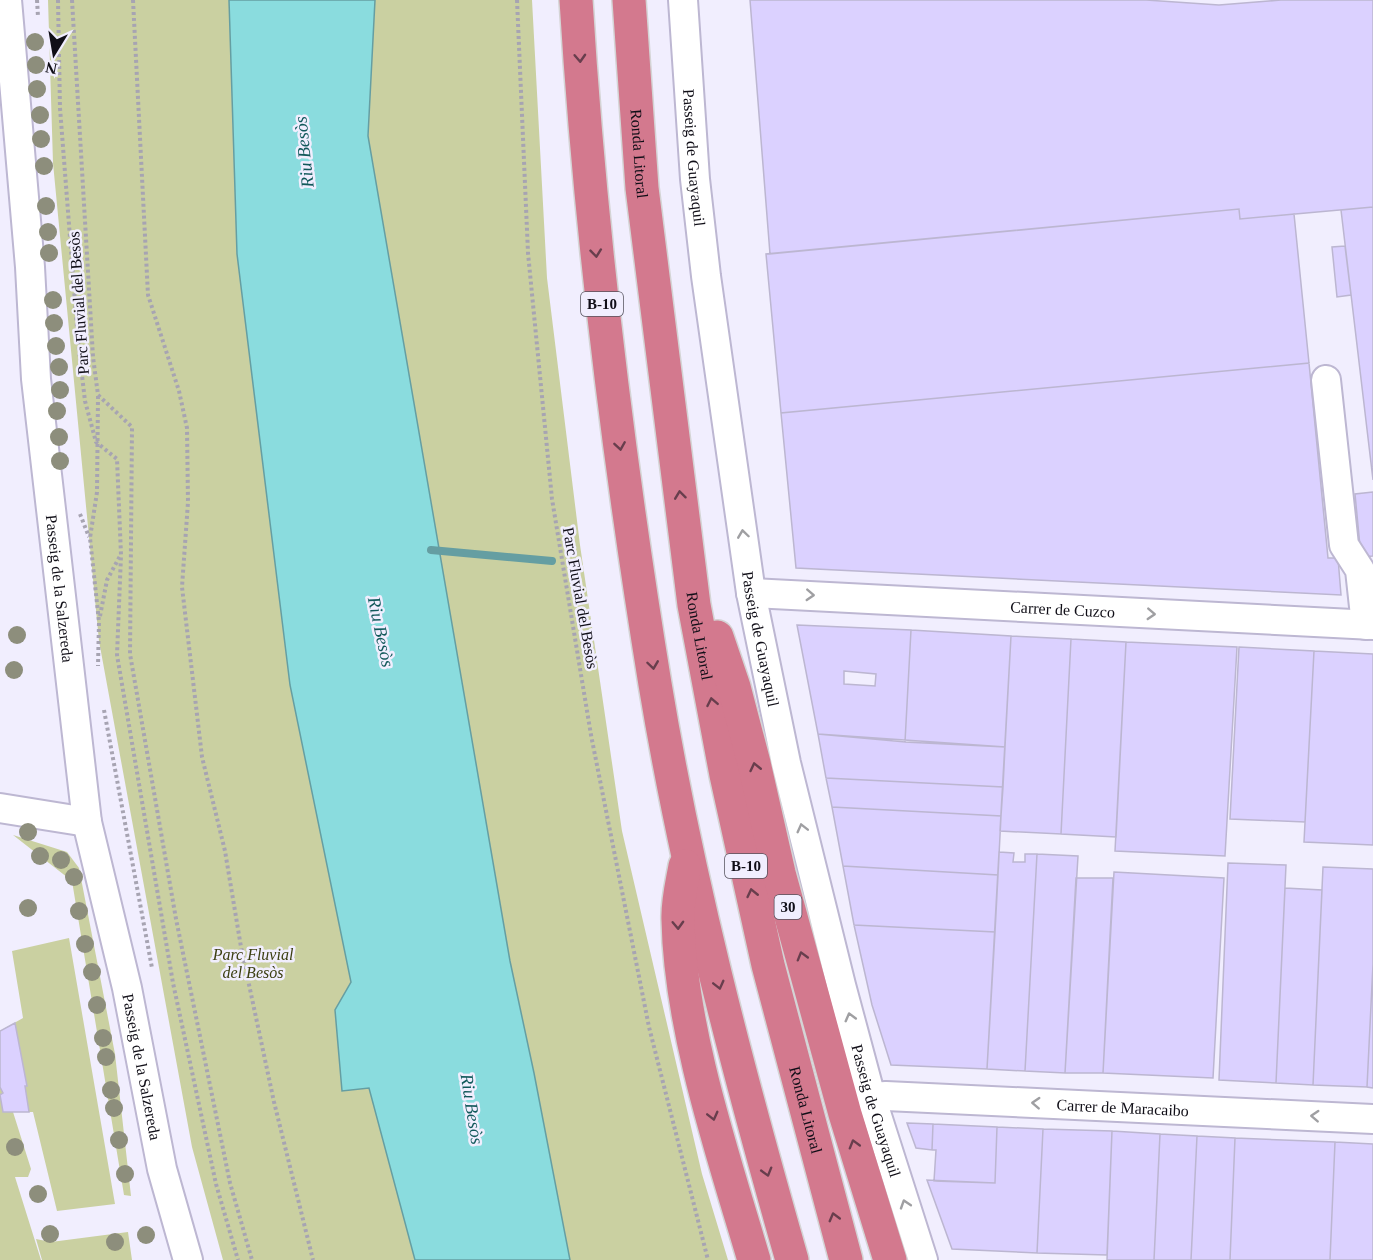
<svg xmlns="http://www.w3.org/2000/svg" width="1373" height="1260" font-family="'Times New Roman',serif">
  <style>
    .green { fill: #cad0a1 }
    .water { fill: #8adcde; stroke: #659ea2; stroke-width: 1.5 }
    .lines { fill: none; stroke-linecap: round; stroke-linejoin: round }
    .stream { stroke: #659ea2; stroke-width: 8 }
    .building { fill: #dbd1ff; stroke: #bcb6d1; stroke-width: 1.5; fill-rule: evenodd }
    .minor-casing { stroke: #bdb7d2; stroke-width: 32 }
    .highway-casing { stroke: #d4d4d5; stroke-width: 36 }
    .path { stroke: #a7a4b2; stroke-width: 4; stroke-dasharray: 3 3; stroke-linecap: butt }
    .minor { stroke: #fff; stroke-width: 28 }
    .highway { stroke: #d3798e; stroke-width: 33 }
    .tree { fill: #8d8e7c }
    .oneway { stroke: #683e4d }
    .oneway2 { stroke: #9f9fa2 }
    .labels { text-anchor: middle; stroke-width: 5; stroke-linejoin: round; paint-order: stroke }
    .shield { fill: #f1eefe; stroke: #54515c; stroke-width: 1.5 }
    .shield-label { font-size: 15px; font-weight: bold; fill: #100e17 }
    .street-label { font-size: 16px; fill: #100e17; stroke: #f1eefe }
    .park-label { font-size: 16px; font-style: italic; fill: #3c3f11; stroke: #f1eefe }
    .water-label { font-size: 18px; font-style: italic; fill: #12595b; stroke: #f1eefe }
  </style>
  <rect width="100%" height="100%" fill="#f1eefe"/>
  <path class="green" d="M48,0H229L237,254L290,685L351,982L335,1010L342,1090L369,1087L415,1260H223L192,1147L99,641L53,163Z
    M375,0H532L547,278L580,545L622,831L702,1174L728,1260H570L534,1073L510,961L368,136Z
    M13,835L67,852L79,868L115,1054L131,1196L124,1195L72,881Z
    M69,938L115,1204L57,1211L33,1112H13L31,1169L28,1177H15L41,1260H0V1031L23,1018L12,951Z
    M128,1232L132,1260H42L36,1239L51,1242Z"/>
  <path class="water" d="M229,0H375L368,136L510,961L534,1073L570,1260H415L369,1088L342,1091L335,1010L351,982L290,685L237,254Z"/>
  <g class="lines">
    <path class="stream" d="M431,550L552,561"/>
  </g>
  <path class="building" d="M750,0H1146L1219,5L1281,0H1373V207L1240,219L1239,209L770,254Z
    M1373,207V480L1341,210Z
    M1239,209L1240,219L1294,214L1309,363L781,413L766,254Z
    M1345,246L1351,295L1337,297L1332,247Z
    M1309,363L1328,558H1338L1341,595L796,568L781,413Z
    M1373,492V556L1361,557L1355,494Z
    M797,625L911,630L905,742L818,734ZM844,671L876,674L875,686L844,684Z
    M911,630L1011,636L1005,747L905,742Z
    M1011,636L1071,639L1061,834L1000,831Z
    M1071,639L1126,642L1116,837L1061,834Z
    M1126,642L1237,647L1225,856L1115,851Z
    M1239,647L1314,651L1305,822L1230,819Z
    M1314,651L1373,654V845L1304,842Z
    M818,734L1005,747L1003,787L826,778Z
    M826,778L1003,787L1001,816L832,807Z
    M832,807L1001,816L998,875L843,866Z
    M999,852L1014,853L1013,862H1025V854H1037L1025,1071L987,1069Z
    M1037,854L1078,856L1065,1073L1025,1071Z
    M1228,863L1286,865L1276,1083L1219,1080Z
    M843,866L998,875L995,932L854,925Z
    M1323,867L1373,869V964L1367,1087L1313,1085Z
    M1114,872L1224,878L1213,1078L1103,1073Z
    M1076,878H1113L1103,1073H1065Z
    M1285,888L1322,890L1313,1085L1276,1083Z
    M854,925L995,932L987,1069L891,1065L872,1005Z
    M1373,964V1088L1367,1087Z
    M15,1023L27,1086H25L29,1112H3L0,1095L3,1093L0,1087V1031Z
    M907,1123L933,1124L932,1150L916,1148Z
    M933,1124L997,1127L995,1183L934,1181L936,1150H932Z
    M997,1127L1043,1129L1037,1253L952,1249L927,1180L995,1183Z
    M1043,1129L1112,1131L1107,1255L1037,1253Z
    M1112,1131L1160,1134L1154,1260H1107Z
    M1160,1134L1197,1136L1191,1260H1154Z
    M1197,1136L1235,1138L1230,1260H1191Z
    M1235,1138L1335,1142L1330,1260H1230Z
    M1335,1142L1373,1144V1260H1330Z"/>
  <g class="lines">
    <g class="minor-casing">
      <g id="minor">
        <path id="s1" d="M7,0L30,267L36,379L87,822L127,988L162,1169L188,1260"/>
        <path id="s2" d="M683,0L695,179L706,276L751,593L786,763L841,985L871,1097L923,1260"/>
        <path d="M1326,380L1344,545L1360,570L1366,625"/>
        <path id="s3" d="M751,593L1373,625"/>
        <path d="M0,808L87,822"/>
        <path id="s4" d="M871,1097L886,1096L1373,1119"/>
      </g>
    </g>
    <g class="highway-casing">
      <g id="highway">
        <path d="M576,0C590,229 618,457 655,684C687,878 738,1071 792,1260"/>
        <path id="s5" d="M629,0L642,188L694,605L726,775L768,965L846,1260"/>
        <path d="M717,637L734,687L754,763L779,873L845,1114L890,1260"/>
        <path d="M685,866C682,883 677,903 678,920C680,1029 723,1155 754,1260"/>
      </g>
    </g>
    <path class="path" d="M37,0L38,17
      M58,0L60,108L78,341L85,401L96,442L117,459L121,555L117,655L173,983L216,1184L238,1260
      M72,0L93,357L98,395L132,427L130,654L176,919L230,1183L252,1260
      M133,0L148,295L179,391L187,428L188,502L182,587L202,757L225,851L241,947L274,1102L313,1260
      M517,0L528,253L552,499L591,735L649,1027L708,1260
      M98,396L97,492L90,538L99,622L98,666
      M80,514L89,537
      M100,616L107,580L120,556
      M104,710L152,968"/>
    <use href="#minor" class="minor"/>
    <use href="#highway" class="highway"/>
  </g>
  <g class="tree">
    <circle cx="35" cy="42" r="9"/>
    <circle cx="36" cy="65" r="9"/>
    <circle cx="37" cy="89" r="9"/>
    <circle cx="40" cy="115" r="9"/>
    <circle cx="41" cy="139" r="9"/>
    <circle cx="44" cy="166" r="9"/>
    <circle cx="46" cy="206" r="9"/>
    <circle cx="48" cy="232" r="9"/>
    <circle cx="49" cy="253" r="9"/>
    <circle cx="53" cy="300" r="9"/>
    <circle cx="54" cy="323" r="9"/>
    <circle cx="56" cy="346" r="9"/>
    <circle cx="59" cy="367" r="9"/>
    <circle cx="60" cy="390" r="9"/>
    <circle cx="57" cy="411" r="9"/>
    <circle cx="59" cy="437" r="9"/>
    <circle cx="60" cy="461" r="9"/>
    <circle cx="17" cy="635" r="9"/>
    <circle cx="14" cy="670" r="9"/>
    <circle cx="28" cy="832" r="9"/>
    <circle cx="40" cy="856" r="9"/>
    <circle cx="61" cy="860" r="9"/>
    <circle cx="74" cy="877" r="9"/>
    <circle cx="28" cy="908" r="9"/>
    <circle cx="79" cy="911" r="9"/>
    <circle cx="85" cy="944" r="9"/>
    <circle cx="92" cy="972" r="9"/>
    <circle cx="97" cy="1005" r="9"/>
    <circle cx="103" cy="1038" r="9"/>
    <circle cx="106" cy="1057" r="9"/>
    <circle cx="111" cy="1090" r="9"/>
    <circle cx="114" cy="1108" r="9"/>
    <circle cx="119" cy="1140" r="9"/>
    <circle cx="15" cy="1147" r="9"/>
    <circle cx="125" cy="1174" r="9"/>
    <circle cx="38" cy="1194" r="9"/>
    <circle cx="50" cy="1234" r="9"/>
    <circle cx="146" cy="1235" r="9"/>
    <circle cx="115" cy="1242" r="9"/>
  </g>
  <defs><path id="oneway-chevron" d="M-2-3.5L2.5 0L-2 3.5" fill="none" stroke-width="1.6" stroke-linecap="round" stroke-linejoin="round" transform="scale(1.5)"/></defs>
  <g class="oneway">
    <use href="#oneway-chevron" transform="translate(580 58) rotate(87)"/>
    <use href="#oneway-chevron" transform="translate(596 253) rotate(84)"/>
    <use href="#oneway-chevron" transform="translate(620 446) rotate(81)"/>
    <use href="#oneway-chevron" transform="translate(680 495) rotate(-97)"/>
    <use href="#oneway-chevron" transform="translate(653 665) rotate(82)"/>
    <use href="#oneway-chevron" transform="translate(712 702) rotate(-101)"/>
    <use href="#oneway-chevron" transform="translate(755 767) rotate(-103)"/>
    <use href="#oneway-chevron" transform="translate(752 893) rotate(-103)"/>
    <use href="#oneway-chevron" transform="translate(678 925) rotate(88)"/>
    <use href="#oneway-chevron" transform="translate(802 956) rotate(-106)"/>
    <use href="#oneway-chevron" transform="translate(719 985) rotate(76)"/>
    <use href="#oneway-chevron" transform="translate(713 1116) rotate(76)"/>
    <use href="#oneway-chevron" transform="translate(854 1144) rotate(-106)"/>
    <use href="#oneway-chevron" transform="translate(767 1172) rotate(74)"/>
    <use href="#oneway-chevron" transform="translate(834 1217) rotate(-105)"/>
  </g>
  <g class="oneway2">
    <use href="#oneway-chevron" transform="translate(743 534) rotate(-98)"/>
    <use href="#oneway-chevron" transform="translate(810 595) rotate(3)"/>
    <use href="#oneway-chevron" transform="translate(1151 614) rotate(3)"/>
    <use href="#oneway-chevron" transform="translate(802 828) rotate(-104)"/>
    <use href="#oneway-chevron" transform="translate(850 1017) rotate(-105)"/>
    <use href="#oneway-chevron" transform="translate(1036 1103) rotate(-177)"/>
    <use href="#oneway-chevron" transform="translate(1315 1116) rotate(-177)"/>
    <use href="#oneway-chevron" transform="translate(905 1204) rotate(-108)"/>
  </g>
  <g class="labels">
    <g class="shield">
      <rect x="581" y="292" width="42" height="24" rx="4.5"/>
      <rect x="725" y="854" width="42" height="24" rx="4.5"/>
      <rect x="774.5" y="895" width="27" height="24" rx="4.5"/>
    </g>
    <g class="shield-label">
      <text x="602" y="309">B-10</text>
      <text x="746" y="871">B-10</text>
      <text x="788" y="912">30</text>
    </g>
    <g class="street-label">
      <text dy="6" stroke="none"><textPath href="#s5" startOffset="154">Ronda Litoral</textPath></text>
      <text dy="6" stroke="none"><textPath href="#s2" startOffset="158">Passeig de Guayaquil</textPath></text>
      <text transform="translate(78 303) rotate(-94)" y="6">Parc Fluvial del Besòs</text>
      <text dy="6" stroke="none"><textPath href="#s1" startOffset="591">Passeig de la Salzereda</textPath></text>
      <text transform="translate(581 598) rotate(80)" y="6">Parc Fluvial del Besòs</text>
      <text dy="6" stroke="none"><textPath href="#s3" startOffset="312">Carrer de Cuzco</textPath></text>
      <text dy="6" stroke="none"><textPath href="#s5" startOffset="640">Ronda Litoral</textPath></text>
      <text dy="6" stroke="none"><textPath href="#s2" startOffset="644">Passeig de Guayaquil</textPath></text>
      <text dy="6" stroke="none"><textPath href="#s1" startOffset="1077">Passeig de la Salzereda</textPath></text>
      <text dy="6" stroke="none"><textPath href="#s4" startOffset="252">Carrer de Maracaibo</textPath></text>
      <text dy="6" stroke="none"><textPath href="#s2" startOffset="1130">Passeig de Guayaquil</textPath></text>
      <text dy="6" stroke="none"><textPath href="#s5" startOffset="1126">Ronda Litoral</textPath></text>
    </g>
    <g class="park-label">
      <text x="253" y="960">Parc Fluvial<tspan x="253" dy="18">del Besòs</tspan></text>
    </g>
    <g class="water-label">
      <text transform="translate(304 152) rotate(-96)" y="6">Riu Besòs</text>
      <text transform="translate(381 632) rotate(78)" y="6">Riu Besòs</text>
      <text transform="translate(472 1109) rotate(81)" y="6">Riu Besòs</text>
    </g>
  </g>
  <g transform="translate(54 54) rotate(191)" stroke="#f1eefe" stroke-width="4.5" paint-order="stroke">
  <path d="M0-4.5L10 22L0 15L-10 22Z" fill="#100e17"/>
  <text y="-9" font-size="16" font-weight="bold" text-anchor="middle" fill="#100e17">N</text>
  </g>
</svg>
